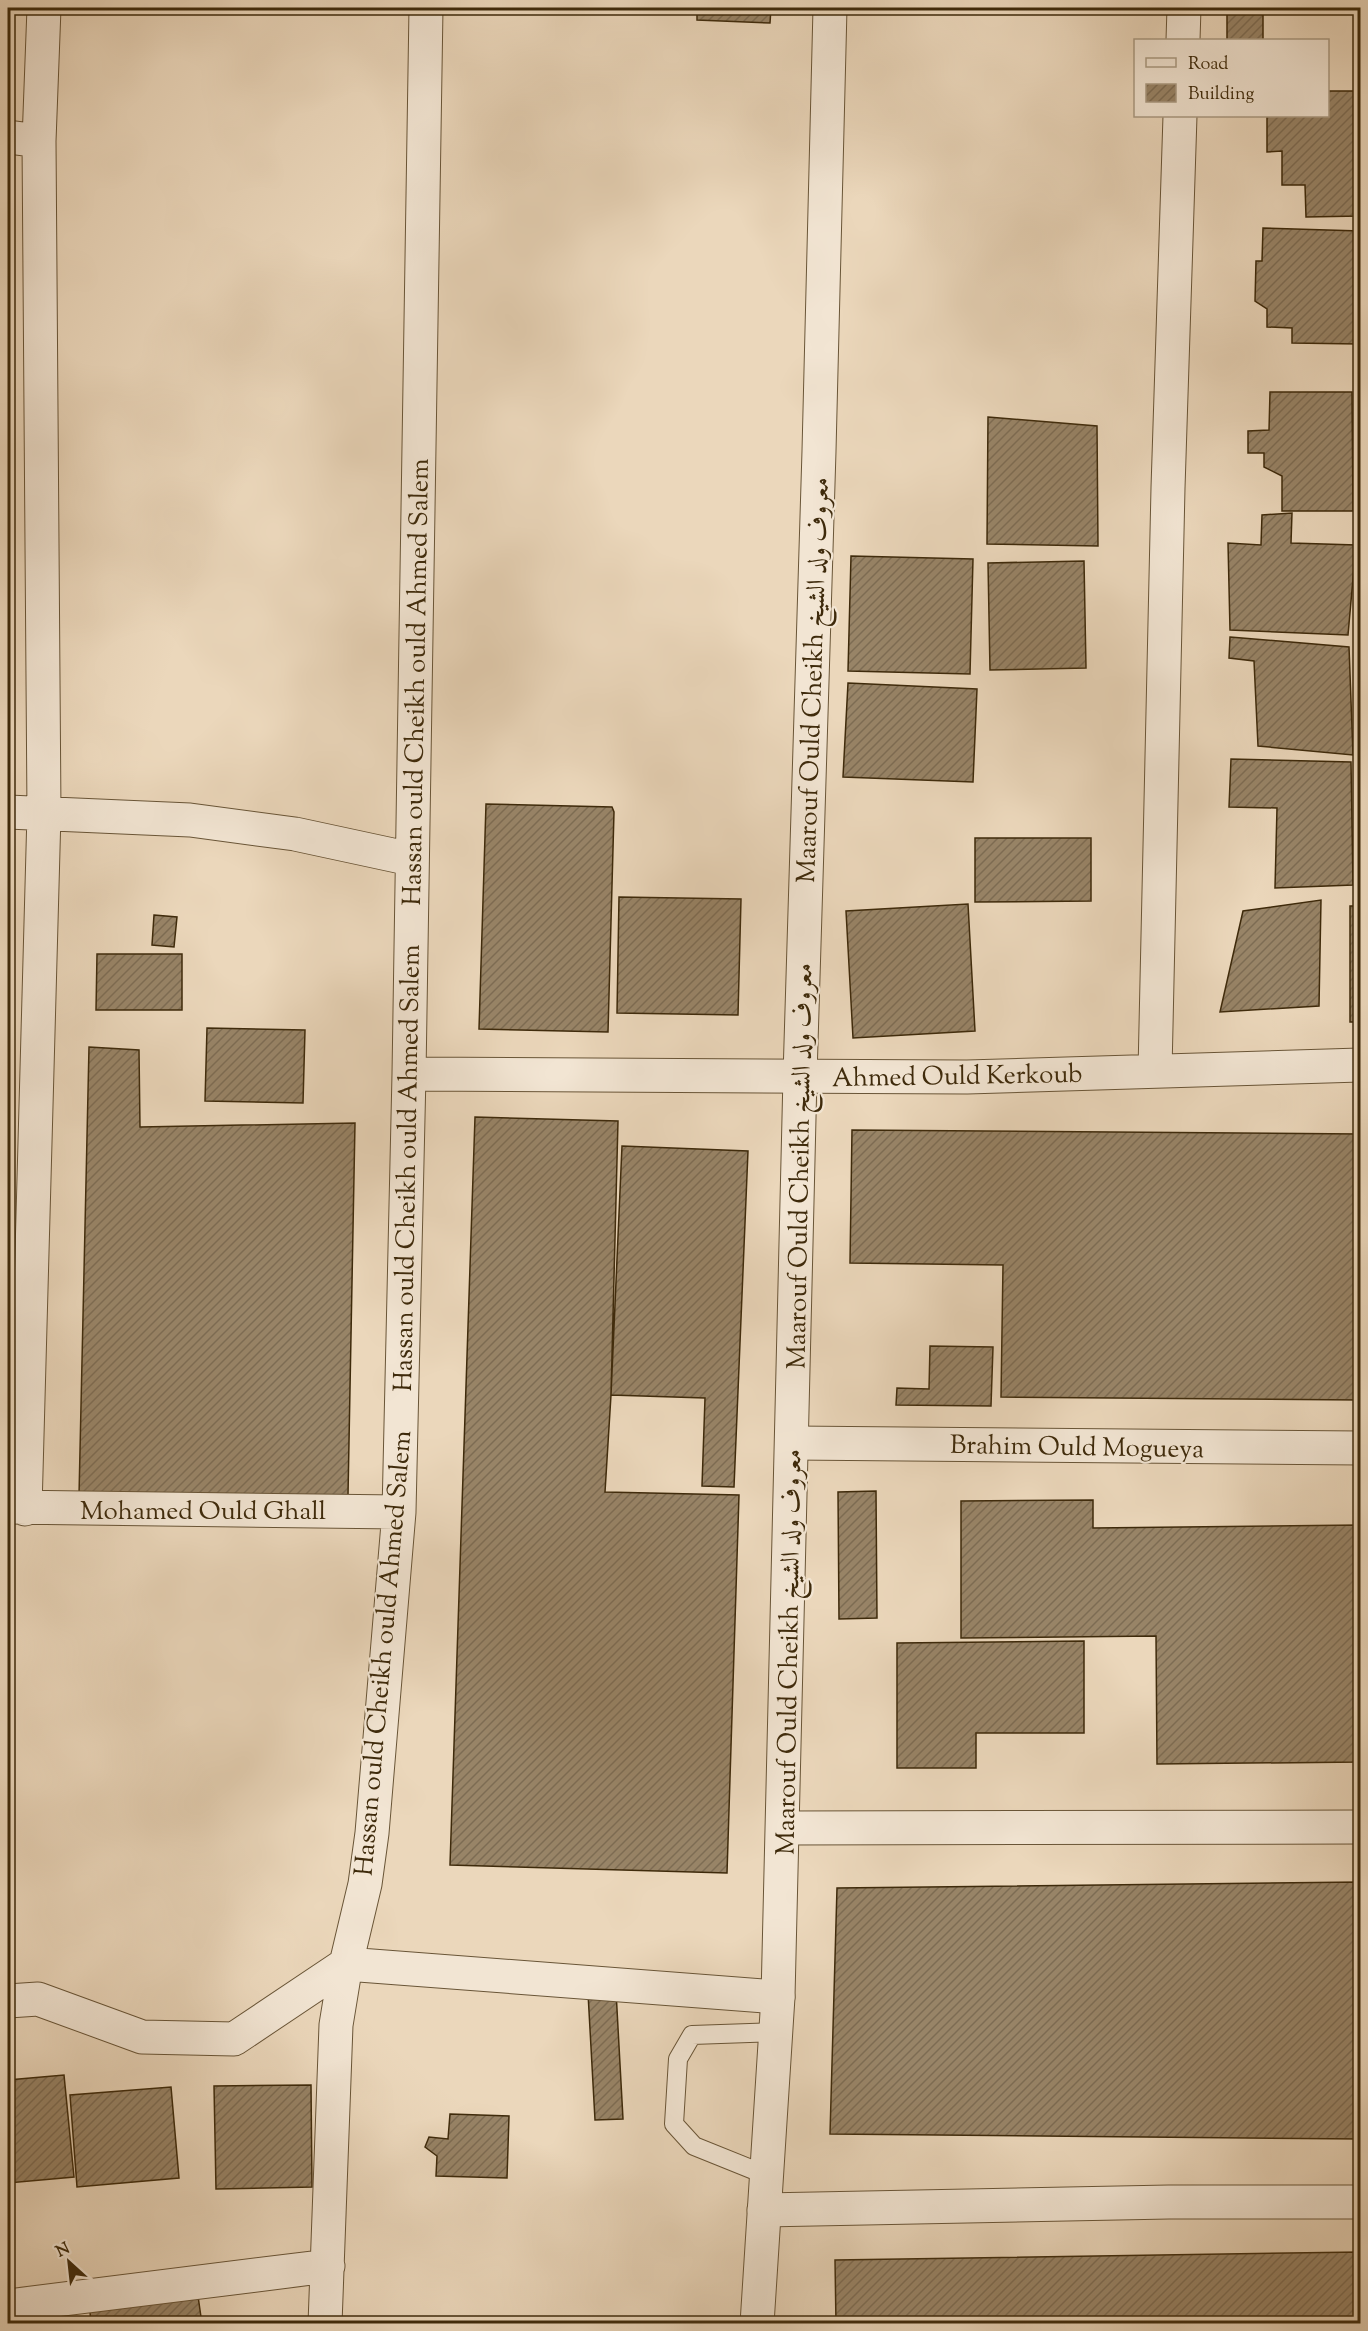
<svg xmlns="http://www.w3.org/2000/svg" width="1368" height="2331" font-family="'Sorts Mill Goudy',Amiri,serif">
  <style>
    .building { fill: url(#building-hatch); stroke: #3e2a0b; stroke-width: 1.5 }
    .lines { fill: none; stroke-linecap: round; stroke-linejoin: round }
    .service-casing { stroke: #695537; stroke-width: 20 }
    .minor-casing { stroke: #695537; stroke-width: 35 }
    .tertiary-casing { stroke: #695537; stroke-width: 35 }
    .service { stroke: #f2e5d3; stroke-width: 18 }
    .minor { stroke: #f2e5d3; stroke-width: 33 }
    .tertiary { stroke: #f2e5d3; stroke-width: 33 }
    .labels { text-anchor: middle; stroke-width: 4.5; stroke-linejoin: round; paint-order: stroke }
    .street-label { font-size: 26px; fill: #3e2a0b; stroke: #f2e5d3 }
  </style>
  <defs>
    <pattern id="building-hatch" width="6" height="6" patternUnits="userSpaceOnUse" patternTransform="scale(1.5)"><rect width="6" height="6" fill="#988467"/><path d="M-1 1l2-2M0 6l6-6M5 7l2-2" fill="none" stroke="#7d6c53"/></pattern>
  </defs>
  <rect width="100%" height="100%" fill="#ebd7bb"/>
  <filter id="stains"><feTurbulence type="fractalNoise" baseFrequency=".00333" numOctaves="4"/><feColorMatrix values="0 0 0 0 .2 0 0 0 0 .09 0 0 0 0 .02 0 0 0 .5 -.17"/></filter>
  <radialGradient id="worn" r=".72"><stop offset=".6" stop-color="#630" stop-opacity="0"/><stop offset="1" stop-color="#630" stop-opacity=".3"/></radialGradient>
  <path class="building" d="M697,8H771L770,23L697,20Z
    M1227,8H1263V40H1227Z
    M1328,91H1359L1360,216L1306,217L1305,185H1282V151L1267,152V116H1328Z
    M1263,228L1360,231L1358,344L1292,343V328L1267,327V309L1255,301L1256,261H1262Z
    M1270,392H1352L1353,511H1282V476L1264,467V453H1248V431L1269,430Z
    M988,417L1097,426L1098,546L987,544Z
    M1292,513L1291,543L1356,545L1348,635L1230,630L1228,543L1261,545L1262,515Z
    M851,556L973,559L970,674L848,671Z
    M1084,561L1086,668L990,670L988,563Z
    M1230,637L1349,647L1353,755L1258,746L1254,661L1229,658Z
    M848,683L977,689L973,782L843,777Z
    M1231,759L1351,762L1353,885L1275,888L1277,808L1229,807Z
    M486,804L612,807L614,812L608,1032L479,1029Z
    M975,838H1091V901L975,902Z
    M619,897L741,899L738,1015L617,1013Z
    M1321,900L1319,1006L1220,1012L1243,911Z
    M968,904L975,1031L853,1038L846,911Z
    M1350,906H1360V1022H1350Z
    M154,915L177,917L174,947L152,945Z
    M97,954H182V1010H96Z
    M207,1028L305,1030L303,1103L205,1101Z
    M89,1047L139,1050L140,1127L355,1123L348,1495L79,1496Z
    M475,1117L618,1121L611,1395L605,1492L739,1495L727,1873L450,1865Z
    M852,1130L1360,1134V1400L1001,1397L1003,1265L850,1263Z
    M622,1146L748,1151L734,1487L702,1486L705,1398L611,1395Z
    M930,1346L993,1347L991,1406L896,1405L897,1388L929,1389Z
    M876,1491L877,1618L839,1619L838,1492Z
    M1093,1500V1528L1360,1525V1762L1157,1764L1156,1636L961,1638V1501Z
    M1084,1641V1733H976V1768H897V1643Z
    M1360,1882V2139L830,2134L837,1888Z
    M616,1991L623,2119L595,2120L588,1993Z
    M64,2075L74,2177L8,2183V2080Z
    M311,2085L312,2187L216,2189L214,2086Z
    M171,2087L179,2178L77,2187L70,2095Z
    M450,2114L509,2116L507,2178L436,2176L437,2156L425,2147L429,2137L448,2139Z
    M1360,2252V2324H836L835,2260Z
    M198,2296L202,2324H91L90,2312Z"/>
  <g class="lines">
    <g class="service-casing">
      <path id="service" d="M766,2175L694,2146L674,2124L678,2059L692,2035L776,2032"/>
    </g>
    <g class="minor-casing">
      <path id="minor" d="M1183,40L1184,8
        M8,137L39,141
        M8,812L190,820L295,834L411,859
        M1155,1071L1168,488L1180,116
        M409,1074L967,1077L1360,1065
        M793,1443L1360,1448
        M8,1507L399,1512
        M25,1509L44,813L39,141L44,8
        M783,1828L1360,1827
        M8,2001L38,1999L142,2037L234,2039L346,1964L778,1997
        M764,2210L1169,2202H1360
        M8,2306L328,2266
        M325,2324L336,2025L346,1964L365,1884L372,1833L399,1512L409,1074L426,8"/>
    </g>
    <g class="tertiary-casing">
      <path id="tertiary" d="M757,2324L778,1997L800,1076L819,451L830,8"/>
    </g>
    <use href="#service" class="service"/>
    <use href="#minor" class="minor"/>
    <use href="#tertiary" class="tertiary"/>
  </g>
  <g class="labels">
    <g class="street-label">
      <text transform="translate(812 680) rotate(-88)" y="9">Maarouf Ould Cheikh معروف ولد الشيخ</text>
      <text transform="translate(415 682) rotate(-89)" y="9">Hassan ould Cheikh ould Ahmed Salem</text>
      <text transform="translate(957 1075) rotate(-1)" y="9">Ahmed Ould Kerkoub</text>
      <text transform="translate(799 1166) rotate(-89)" y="9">Maarouf Ould Cheikh معروف ولد الشيخ</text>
      <text transform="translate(406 1168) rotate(-89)" y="9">Hassan ould Cheikh ould Ahmed Salem</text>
      <text transform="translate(1077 1446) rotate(1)" y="9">Brahim Ould Mogueya</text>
      <text x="203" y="1519">Mohamed Ould Ghall</text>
      <text transform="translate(788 1652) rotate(-89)" y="9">Maarouf Ould Cheikh معروف ولد الشيخ</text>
      <text transform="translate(382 1653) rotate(-85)" y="9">Hassan ould Cheikh ould Ahmed Salem</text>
    </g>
  </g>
  <rect width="1368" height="2331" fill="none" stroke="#ebd7bb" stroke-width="30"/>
  <rect x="9" y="9" width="1350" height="2313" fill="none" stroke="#3e2a0b" stroke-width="3"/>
  <rect x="15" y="15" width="1338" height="2301" fill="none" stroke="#3e2a0b" stroke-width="1.5"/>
  <rect x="1134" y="39" width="195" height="78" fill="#f2e5d3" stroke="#aa9a83" stroke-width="1.5"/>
  <rect x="1146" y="58" width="30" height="9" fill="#f2e5d3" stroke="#aa9a83" stroke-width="1.5"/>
  <text x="1188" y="69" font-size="18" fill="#3e2a0b">Road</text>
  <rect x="1146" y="84" width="30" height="18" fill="url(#building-hatch)" stroke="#aa9a83" stroke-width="1.5"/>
  <text x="1188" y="99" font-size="18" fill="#3e2a0b">Building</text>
  <g transform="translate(69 2262) rotate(333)" stroke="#f2e5d3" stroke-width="4.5" paint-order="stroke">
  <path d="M0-4.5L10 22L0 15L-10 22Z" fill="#3e2a0b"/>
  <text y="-9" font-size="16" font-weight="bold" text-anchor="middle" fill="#3e2a0b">N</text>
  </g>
  <rect width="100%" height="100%" filter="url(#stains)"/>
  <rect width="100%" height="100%" fill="url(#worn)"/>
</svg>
